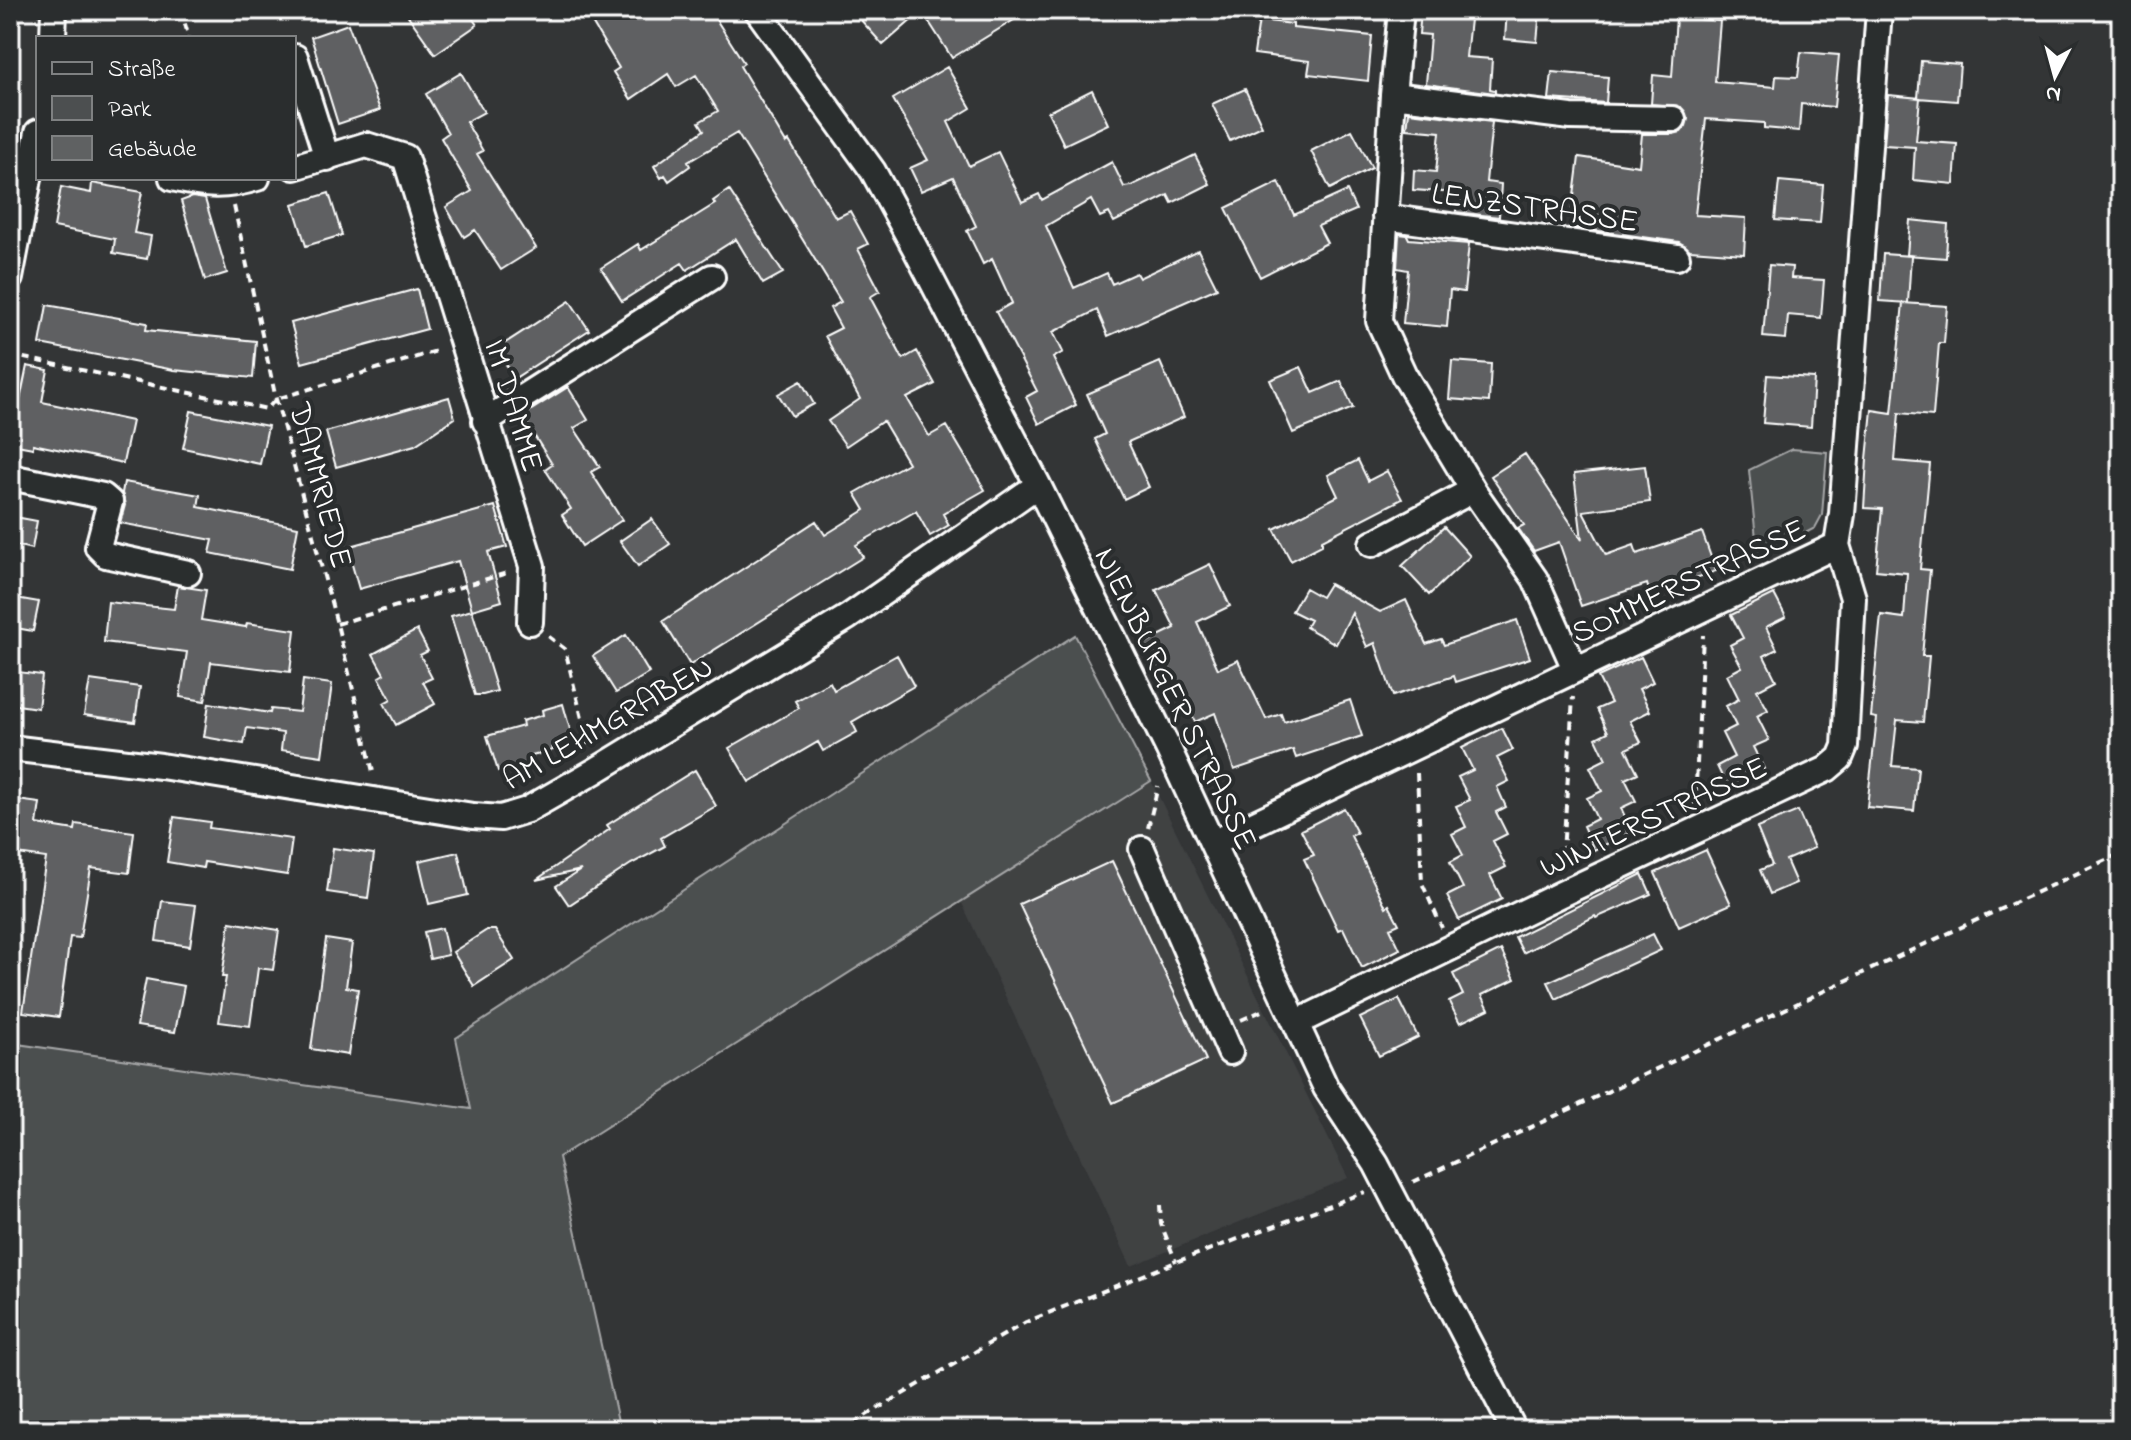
<svg xmlns="http://www.w3.org/2000/svg" width="2131" height="1440" font-family="'Indie Flower',sans-serif">
  <style>
    .built { fill: #404243 }
    .green { fill: #4c4f50; stroke: #a6a7a8; stroke-width: 2 }
    .building { fill: #5f6162; stroke: #fff; stroke-width: 2 }
    .lines { fill: none; stroke-linecap: round; stroke-linejoin: round }
    .minor-casing { stroke: #fff; stroke-width: 30 }
    .path { stroke: #fff; stroke-width: 4; stroke-dasharray: 8 6; stroke-linecap: butt }
    .minor { stroke: #2a2d2e; stroke-width: 24 }
    .labels { text-anchor: middle; stroke-width: 8; stroke-linejoin: round; paint-order: stroke }
    .street-label { font-size: 32px; fill: #fff; stroke: #2a2d2e }
  </style>
  <rect width="100%" height="100%" fill="#333536"/>
  <filter id="ink" filterUnits="userSpaceOnUse"><feTurbulence type="fractalNoise" baseFrequency=".0125" numOctaves="2"/><feDisplacementMap in="SourceGraphic" scale="16" xChannelSelector="R" yChannelSelector="G"/><feConvolveMatrix kernelMatrix="1 2 1 2 8 2 1 2 1" color-interpolation-filters="sRGB"/></filter>
  <g filter="url(#ink)">
    <path class="built" d="M1151,781L1348,1178L1131,1266L961,901Z"/>
    <path class="green" d="M1792,449L1827,452L1822,515L1815,528L1758,558L1749,470Z
      M1075,635L1151,781L559,1157L620,1430H10V1043L471,1109L456,1038Z"/>
    <path class="building" d="M404,10H467L477,25L435,54Z
      M598,10H710L744,63L740,66L786,143L789,141L836,218L850,211L868,244L858,249L880,291L870,297L903,359L917,351L935,384L907,398L929,436L947,426L985,490L943,514L949,525L930,536L916,511L856,545L863,557L690,665L663,621L816,521L825,535L865,510L855,493L908,463L883,421L846,446L828,421L860,399L825,336L841,328L830,308L841,302L737,133L688,162L690,166L669,181L665,175L661,178L654,166L704,130L699,122L718,111L696,75L676,87L668,74L631,99L613,72L619,68L588,16Z
      M852,10H1030L952,58L922,11L883,45Z
      M1421,10H1471L1466,57L1492,59L1490,89L1495,90V93L1426,84L1430,35L1419,34Z
      M1507,10H1540L1537,42L1505,39Z
      M1676,17L1720,21L1715,82L1775,87L1776,76L1798,77L1801,52L1839,55L1834,107L1801,104L1799,131L1764,128V123L1706,119L1695,215L1746,218L1744,254L1690,250L1679,242L1570,227L1579,157L1639,166L1642,134H1673L1681,132L1686,126L1688,119L1681,107L1651,104L1653,75L1672,77Z
      M1259,20L1293,24V28L1372,36L1368,81L1308,74L1310,61L1254,54Z
      M348,24L380,110L338,124L311,37Z
      M1921,61L1960,64L1957,101L1918,98Z
      M947,67L971,108L948,122L969,166L998,152L1022,202L1039,194L1042,200L1112,162L1124,187L1131,186L1195,155L1210,184L1172,203L1168,195L1114,222L1109,213L1100,217L1091,200L1046,226L1074,288L1107,273L1112,284L1136,273L1139,278L1198,250L1217,288L1108,336L1097,310L1053,332L1063,352L1053,358L1076,405L1039,424L1026,397L1037,391L996,312L1012,303L992,259L983,264L967,231L976,226L953,177L921,191L910,168L928,160L893,99Z
      M1552,72L1608,77L1606,103L1549,99Z
      M461,73L484,112L466,122L483,151L477,154L536,248L501,270L475,230L464,237L446,207L472,191L441,138L448,133L426,94Z
      M1245,89L1262,126L1230,141L1212,104Z
      M1092,90L1108,124L1064,145L1048,112Z
      M1888,95L1920,98L1916,141L1957,144L1954,184L1913,180L1915,147L1884,145Z
      M1409,112L1492,122L1486,182L1501,184L1499,217L1456,212L1457,193L1413,190L1414,170L1436,172L1440,132L1407,129Z
      M1352,130L1372,168L1330,189L1311,151Z
      M1779,181L1823,185L1820,223L1775,220Z
      M1279,182L1294,215L1347,191L1356,210L1318,226L1327,243L1260,277L1226,208Z
      M92,183L142,192L134,233L151,236L147,259L113,253L115,239L54,227L61,187L91,193Z
      M729,190L783,273L763,284L736,239L687,270L682,263L622,301L601,268L638,244L641,250L715,204L713,201Z
      M329,193L342,235L306,246L293,204Z
      M192,197L205,199L227,273L205,280L181,201Z
      M1910,220L1948,224L1946,258L1907,255Z
      M1399,234L1407,235L1409,239L1469,244L1464,292L1450,290L1447,327L1403,323L1408,270L1397,268Z
      M1883,254L1911,256L1908,303L1880,301Z
      M1769,265L1792,267L1791,278L1824,280L1821,318L1788,315L1786,339L1763,337Z
      M417,289L427,329L302,363L291,323Z
      M570,301L589,330L515,378L496,349Z
      M1903,303L1947,306L1944,343H1939L1933,416L1899,413L1895,461L1930,464L1920,569L1930,570L1922,656H1929L1923,722L1897,720L1892,766L1918,768L1914,811L1867,807L1877,718L1871,717L1881,615L1904,618L1907,573L1876,570L1882,509L1864,508L1867,459L1872,410L1892,413Z
      M47,305L147,323L146,330L256,341L253,378L174,370L40,344Z
      M1452,361L1491,364L1489,402L1449,399Z
      M1160,362L1184,417L1128,442L1149,487L1124,499L1095,439L1105,434L1087,394Z
      M27,366L48,370L42,402L132,421L123,463L33,444V448L11,444Z
      M1301,367L1313,393L1341,381L1353,408L1293,433L1270,380Z
      M1767,375L1814,378L1811,427L1763,423Z
      M801,381L814,404L792,416L778,394Z
      M568,387L588,420L574,428L600,467L591,472L622,520L582,546L562,515L571,509L545,469L552,464L522,416Z
      M449,397L455,418L415,445L336,467L326,432Z
      M191,411L268,426L260,464L183,448Z
      M1525,454L1582,540L1574,474L1645,466L1650,502L1583,511L1606,555L1634,545L1637,554L1702,532L1716,571L1650,594L1647,584L1581,606L1559,542L1534,551L1518,528L1524,525L1491,476Z
      M1358,460L1368,481L1387,471L1402,499L1322,540V545L1291,561L1274,529L1338,496L1328,475Z
      M124,482L200,495L198,507L298,527L290,569L210,553L213,540L120,523L125,505L122,493Z
      M495,506L507,547L488,552L502,601L472,610L458,561L359,589L347,547Z
      M10,516L37,521L32,549L10,544Z
      M652,519L670,544L638,566L620,541Z
      M1444,527L1470,556L1429,595L1402,566Z
      M1210,564L1230,606L1197,622L1218,669L1238,660L1266,719L1281,714L1284,722L1350,700L1362,736L1296,758L1293,750L1234,770L1215,713L1195,722L1170,670L1159,676L1142,644L1175,628L1156,590Z
      M1329,584L1380,612L1406,600L1426,644L1441,639L1444,645L1517,620L1530,658L1456,682L1454,676L1393,696L1375,643L1367,647L1352,613L1336,644L1306,627L1310,620L1292,611L1305,588L1321,597Z
      M178,586L206,590L201,620L246,627L247,623L295,630L290,672L211,662L205,701L180,697L187,652L104,642L108,602L174,609Z
      M1774,594L1786,617L1766,627L1777,649L1764,656L1776,680L1757,690L1768,710L1757,716L1769,740L1753,747L1764,769L1727,787L1717,766L1734,757L1722,733L1736,726L1726,706L1739,699L1727,675L1742,667L1730,645L1743,638L1731,615Z
      M10,597L39,602L33,631L10,627Z
      M472,610L497,691L483,695H475L451,616Z
      M417,630L428,651L420,655L432,678L423,682L435,704L396,725L384,703L391,699L379,677L384,674L373,654Z
      M626,635L649,673L616,693L593,656Z
      M897,655L914,686L852,722L857,732L823,751L818,742L749,782L729,748L799,708L795,701L830,682L834,690Z
      M1641,657L1653,682L1639,689L1650,711L1630,721L1641,742L1626,749L1638,773L1625,779L1636,801L1621,808L1632,832L1594,850L1583,826L1597,819L1587,798L1602,791L1590,767L1606,759L1596,738L1608,732L1597,709L1611,703L1598,677Z
      M10,671L42,675L38,708L10,704Z
      M90,680L140,687L135,722L84,715Z
      M303,680L332,684L322,756L281,750L283,733L247,728L244,744L204,737L209,703L270,713L271,709L299,712Z
      M563,704L573,740L552,746L553,750L532,756L534,765L514,771L512,767L498,771L487,736L523,726L522,721L543,715L542,710Z
      M1502,728L1513,750L1497,758L1509,781L1497,787L1506,807L1496,812L1507,834L1493,841L1506,867L1490,875L1502,899L1459,920L1447,896L1463,888L1450,862L1463,855L1452,834L1466,827L1456,806L1470,800L1458,777L1473,770L1462,748Z
      M695,770L716,806L661,838L665,846L631,864L569,905L556,886L581,870L536,880L610,829L607,825Z
      M10,799L40,803L37,824L75,830L76,824L134,832L129,873L91,868L80,938L70,937L59,1017L23,1012L46,858L10,853Z
      M1344,808L1357,833L1351,836L1386,907L1389,905L1399,924L1390,928L1400,949L1362,968L1343,928L1338,930L1304,859L1314,855L1301,830Z
      M1798,811L1814,848L1786,860L1796,883L1770,894L1760,870L1772,865L1757,828Z
      M174,817L210,822L209,828L292,839L287,875L204,862L203,868L167,862Z
      M333,848L374,854L368,898L327,892Z
      M1706,850L1731,904L1679,927L1655,873Z
      M458,852L468,895L429,904L419,861Z
      M1112,861L1206,1060L1113,1103L1019,904Z
      M1642,874L1651,894L1596,918L1595,916L1523,953L1515,937Z
      M162,901L196,905L190,946L156,941Z
      M230,922L279,930L273,970L258,968L250,1026L219,1022L226,977H222Z
      M442,928L448,955L430,959L424,932Z
      M487,930H495L514,960L474,986L453,952Z
      M1653,934L1661,950L1556,999L1548,982Z
      M326,939L352,943L346,987L358,989L348,1055L311,1049Z
      M1501,950L1515,979L1482,995L1489,1009L1460,1023L1449,1002L1463,995L1453,974Z
      M146,979L184,986L175,1032L137,1026Z
      M1399,999L1418,1037L1379,1056L1360,1018Z"/>
    <g class="lines">
      <g class="minor-casing">
        <path id="minor" d="M757,10L873,171L915,248L1038,485L1168,748L1326,1088L1376,1164L1514,1430
          M1401,10L1393,95L1379,321L1404,375L1473,490L1535,579L1575,669
          M53,38L54,10
          M295,57L327,158
          M1393,95L1571,117L1673,119
          M294,167L366,145L405,157L532,566L530,622
          M172,178C206,186 224,188 257,178
          M1385,217L1677,257
          M10,278L38,132
          M485,421L712,277
          M10,477L103,496L110,502L98,547L106,555L188,573
          M1372,544L1473,490
          M10,748L161,766L473,816L501,818L527,810L595,771L848,617L1038,485
          M1213,843L1837,545
          M1142,849L1230,1052
          M1296,1023L1561,894L1827,769L1840,758L1845,746L1853,598L1837,545L1842,514L1879,10"/>
      </g>
      <path class="path" d="M181,10L189,38
        M234,206L276,399L337,624L374,776
        M10,355L267,409L276,399L440,350
        M337,624L507,573
        M548,636L565,649L589,747
        M1417,773L1422,883L1442,928
        M1695,806L1703,635
        M1148,828L1158,786
        M1562,868L1573,697
        M1241,1020L1266,1009
        M1413,1182L2121,853
        M1160,1205L1161,1224L1176,1262
        M841,1430L1026,1322L1176,1262L1365,1192"/>
      <use href="#minor" class="minor"/>
    </g>
  </g>
  <g class="labels">
    <g class="street-label">
      <text transform="translate(1535 206) rotate(8)" y="11">LENZSTRASSE</text>
      <text transform="translate(515 405) rotate(73)" y="11">IM DAMME</text>
      <text transform="translate(322 485) rotate(75)" y="11">DAMMRIEDE</text>
      <text transform="translate(1688 580) rotate(-25)" y="11">SOMMERSTRASSE</text>
      <text transform="translate(1177 698) rotate(64)" y="11">NIENBURGER STRASSE</text>
      <text transform="translate(607 722) rotate(-30)" y="11">AM LEHMGRABEN</text>
      <text transform="translate(1653 816) rotate(-25)" y="11">WINTERSTRASSE</text>
    </g>
  </g>
  <rect width="2131" height="1440" fill="none" stroke="#2a2d2e" stroke-width="40"/>
  <rect x="20" y="20" width="2091" height="1400" fill="none" stroke="#fff" stroke-width="3" filter="url(#ink)"/>
  <rect x="36" y="36" width="260" height="144" fill="#2a2d2e" stroke="#7f8182" stroke-width="2"/>
  <rect x="52" y="62" width="40" height="12" fill="#2a2d2e" stroke="#7f8182" stroke-width="2"/>
  <text x="108" y="76" font-size="24" fill="#ffffff">Straße</text>
  <rect x="52" y="96" width="40" height="24" fill="#4c4f50" stroke="#7f8182" stroke-width="2"/>
  <text x="108" y="116" font-size="24" fill="#ffffff">Park</text>
  <rect x="52" y="136" width="40" height="24" fill="#5f6162" stroke="#7f8182" stroke-width="2"/>
  <text x="108" y="156" font-size="24" fill="#ffffff">Gebäude</text>
  <g transform="translate(2055 76) rotate(186)" stroke="#2a2d2e" stroke-width="6" paint-order="stroke">
  <path d="M0-6L14 30L0 20L-14 30Z" fill="#ffffff"/>
  <text y="-12" font-size="22" font-weight="bold" text-anchor="middle" fill="#ffffff">N</text>
  </g>
</svg>
